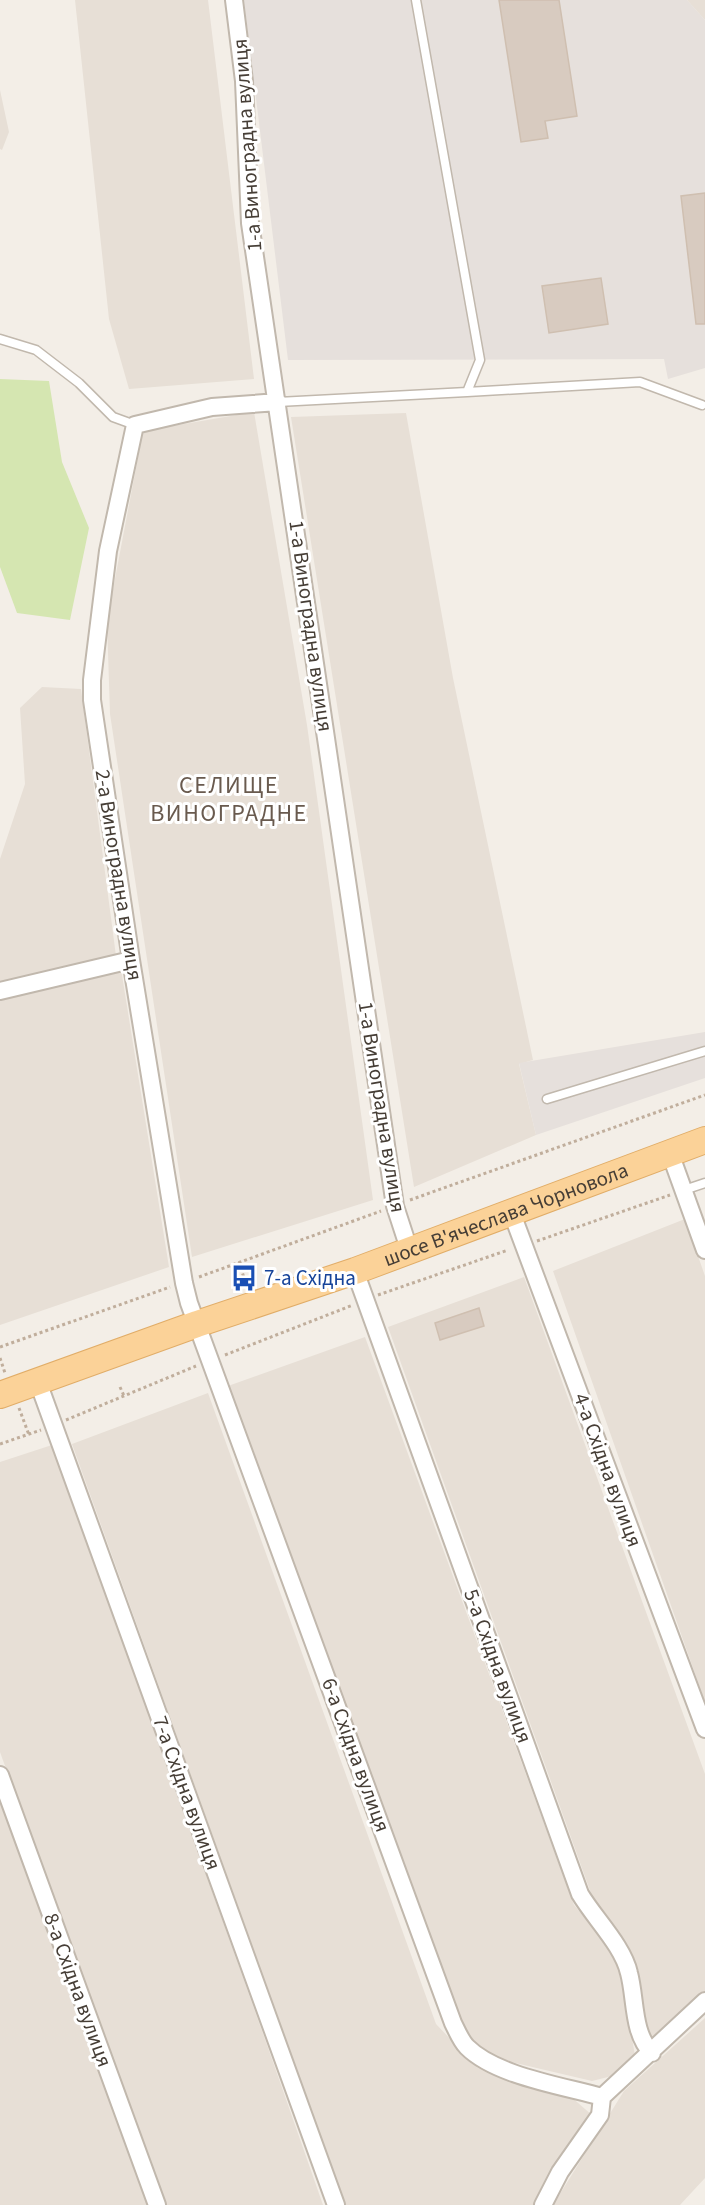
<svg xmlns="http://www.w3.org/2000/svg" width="705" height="2205" font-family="'Source Sans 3',sans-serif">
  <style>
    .residential { fill: #e7dfd6 }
    .industrial { fill: #e6e0dc }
    .green { fill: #d5e6b1 }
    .building { fill: #d8cbc0; stroke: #cfbfb0; stroke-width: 1.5 }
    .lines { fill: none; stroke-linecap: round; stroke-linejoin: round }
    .lane-casing { stroke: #c1b8ad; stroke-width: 11 }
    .street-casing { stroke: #c1b8ad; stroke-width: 20 }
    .primary-casing { stroke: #e1ad68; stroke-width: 28 }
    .path { stroke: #c0ae9c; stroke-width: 3; stroke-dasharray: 3 3; stroke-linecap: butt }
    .lane { stroke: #fff; stroke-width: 8 }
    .street { stroke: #fff; stroke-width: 16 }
    .primary { stroke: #fbd298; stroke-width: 26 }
    .labels { text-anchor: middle; stroke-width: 6; stroke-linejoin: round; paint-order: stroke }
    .street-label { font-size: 21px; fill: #463e36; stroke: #fff }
    .transit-label { font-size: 21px; fill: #164399; stroke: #fff; text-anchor: start }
    .quarter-label { font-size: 24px; letter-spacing: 1.5px; fill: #695a4e; stroke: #fff }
  </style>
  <rect width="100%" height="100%" fill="#f3eee7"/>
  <path class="residential" d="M75,0H208L254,379L129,389L109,319Z
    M687,0H705V20Z
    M0,90L9,132L2,150L0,149Z
    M254,412L307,725L373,1200L192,1257L110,714L107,621L143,431Z
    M406,413L453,678L533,1060L519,1064L536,1135L414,1187L291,417Z
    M42,687L81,689L116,956L0,985V859L25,784L20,708Z
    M121,969L169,1267L0,1325V999Z
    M685,1219L705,1276V1702L553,1271Z
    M524,1277L705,1774V1994L655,2043L646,2033L635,1960L597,1910L388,1327Z
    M365,1337L574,1905L619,1958L635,2056L616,2075L592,2081L498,2059L481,2050L458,2020L228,1386Z
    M208,1393L436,2024L478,2068L569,2095L593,2116L546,2180L534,2205H345L72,1444Z
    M52,1445L266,2042L323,2205H163L0,1752V1462Z
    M0,1796L147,2205H0Z
    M705,2018V2178L680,2205H553L624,2091Z"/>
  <path class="industrial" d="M244,0H687L705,20V368L668,379L664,359L288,360Z
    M705,1032V1078L536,1135L519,1063Z"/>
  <path class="green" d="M0,379L49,381L62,462L89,528L70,620L17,613L0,567Z"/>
  <path class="building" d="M499,0H559L577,116L545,121L548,138L521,142Z
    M705,193V324H696L681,196Z
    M601,278L608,324L549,333L542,286Z
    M479,1308L484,1326L440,1340L435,1323Z"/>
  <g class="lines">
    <g class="lane-casing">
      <path id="lane" d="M0,339L36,350L79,383L113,417L135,425
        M467,392L640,382L702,405
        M278,402L467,392L480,360L416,0
        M547,1099L705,1051
        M684,1190L705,1183"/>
    </g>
    <g class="street-casing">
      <path id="street" d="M234,0L244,81L250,223L395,1206L409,1249
        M278,402L212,407L135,425L108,551L92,680V700L131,960L184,1283L189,1303L453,2023C457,2031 461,2041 467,2047C496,2076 563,2086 602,2097
        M0,991L131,960
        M670,1153L705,1250
        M511,1211L705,1729
        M355,1271L580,1894C595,1919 623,1946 629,1973C636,1999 632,2033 652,2053
        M38,1382L336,2205
        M0,1775L157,2205
        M543,2205L560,2172L600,2115L602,2097L705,2001"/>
    </g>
    <g class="primary-casing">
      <g id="primary">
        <path id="s1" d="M0,1395L197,1324L355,1271L705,1140"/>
      </g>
    </g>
    <path class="path" d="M410,1200L705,1095
      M537,1241L670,1195
      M239,1262L244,1278
      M199,1277L381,1211
      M378,1295L508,1250
      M0,1347L170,1287
      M225,1355L353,1305
      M0,1358L5,1373
      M120,1387L124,1396
      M19,1408L29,1435
      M66,1420L196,1366
      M0,1444L41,1430"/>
    <use href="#lane" class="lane"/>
    <use href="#street" class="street"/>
    <use href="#primary" class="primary"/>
  </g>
  <defs>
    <g id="bus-bare" transform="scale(2.07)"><path d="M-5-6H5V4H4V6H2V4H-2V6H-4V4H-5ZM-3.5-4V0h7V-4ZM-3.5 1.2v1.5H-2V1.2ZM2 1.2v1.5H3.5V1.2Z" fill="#1a4fb4" stroke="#fff" stroke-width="2.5" paint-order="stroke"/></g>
  </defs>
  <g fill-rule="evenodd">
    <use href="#bus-bare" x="244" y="1278"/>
  </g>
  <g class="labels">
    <g class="street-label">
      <text transform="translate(247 145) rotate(-94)" y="7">1-а Виноградна вулиця</text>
      <text transform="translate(311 626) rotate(82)" y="7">1-а Виноградна вулиця</text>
      <text transform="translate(119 875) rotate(81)" y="7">2-а Виноградна вулиця</text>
      <text transform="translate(382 1107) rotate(81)" y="7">1-а Виноградна вулиця</text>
      <text dy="7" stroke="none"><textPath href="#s1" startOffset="537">шосе В'ячеслава Чорновола</textPath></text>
      <text transform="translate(608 1470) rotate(70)" y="7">4-а Східна вулиця</text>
      <text transform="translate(498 1666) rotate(70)" y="7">5-а Східна вулиця</text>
      <text transform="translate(356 1755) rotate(70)" y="7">6-а Східна вулиця</text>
      <text transform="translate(187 1793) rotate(70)" y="7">7-а Східна вулиця</text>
      <text transform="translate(78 1990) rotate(70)" y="7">8-а Східна вулиця</text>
    </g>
    <g class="transit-label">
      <text x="264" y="1285">7-а Східна</text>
    </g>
    <g class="quarter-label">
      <text x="229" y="793">СЕЛИЩЕ<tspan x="229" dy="28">ВИНОГРАДНЕ</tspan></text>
    </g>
  </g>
</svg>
